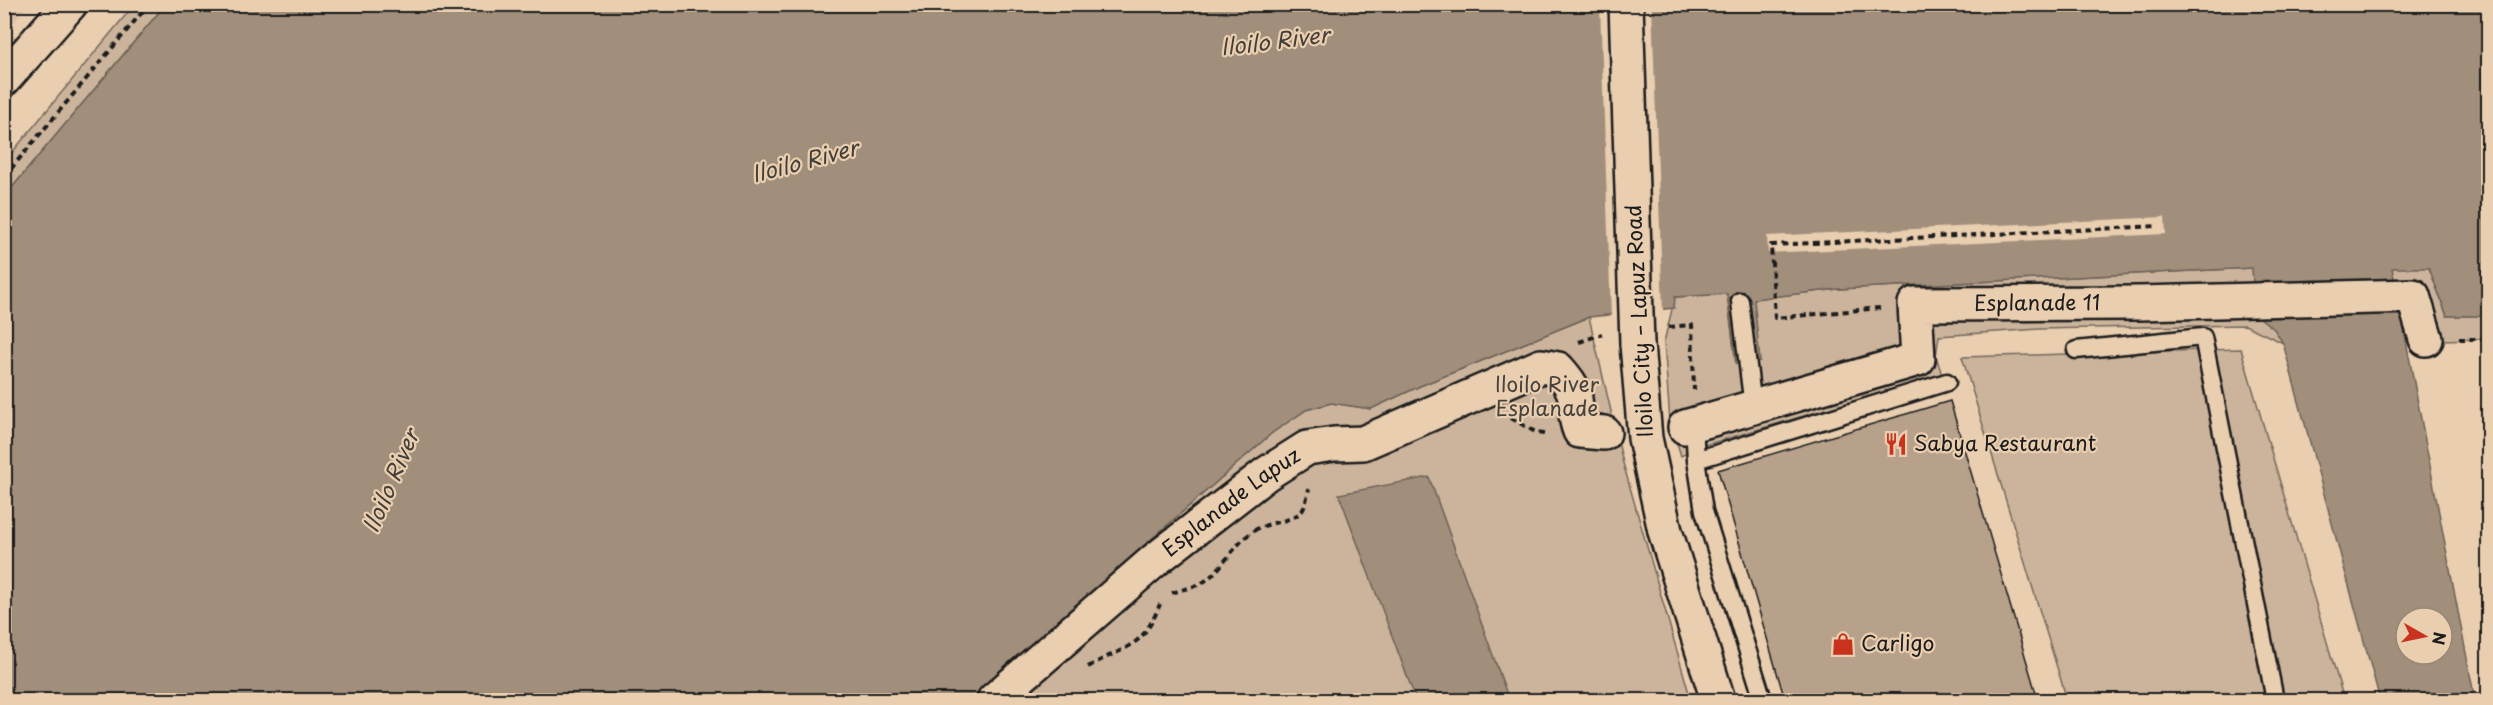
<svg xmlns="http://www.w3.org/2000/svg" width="2493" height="705" font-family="'Playpen Sans',sans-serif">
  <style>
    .built { fill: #dac0a5 }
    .green { fill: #cbb49b; stroke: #74685c; stroke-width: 1.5 }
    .water { fill: #a18f7c; stroke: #6c6156; stroke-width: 1.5; fill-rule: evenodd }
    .pier { fill: #e9ceb0 }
    .building { fill: #b7a18b; stroke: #1c1c1c; stroke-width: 1.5 }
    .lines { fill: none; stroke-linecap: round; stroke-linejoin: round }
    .lane-casing { stroke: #1c1c1c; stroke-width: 21 }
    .street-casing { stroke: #1c1c1c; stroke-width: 38 }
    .secondary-casing { stroke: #1c1c1c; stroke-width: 38 }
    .path { stroke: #1c1c1c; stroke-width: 4; stroke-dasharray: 6 4.5; stroke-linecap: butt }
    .lane { stroke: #e9ceb0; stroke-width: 16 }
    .street { stroke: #e9ceb0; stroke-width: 33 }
    .secondary { stroke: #e9ceb0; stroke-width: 33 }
    .secondary-bridge-casing { stroke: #1c1c1c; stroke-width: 38; stroke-linecap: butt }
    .secondary-bridge { stroke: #e9ceb0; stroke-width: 33 }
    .labels { text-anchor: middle; stroke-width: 4.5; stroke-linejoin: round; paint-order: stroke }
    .street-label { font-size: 21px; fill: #1c1c1c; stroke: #e9ceb0 }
    .park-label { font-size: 21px; fill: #48423c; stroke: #e9ceb0 }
    .poi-label { font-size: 21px; fill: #1c1c1c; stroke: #e9ceb0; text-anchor: start }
    .water-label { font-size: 22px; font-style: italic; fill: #443e39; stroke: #e9ceb0 }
  </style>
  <rect width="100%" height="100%" fill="#e9ceb0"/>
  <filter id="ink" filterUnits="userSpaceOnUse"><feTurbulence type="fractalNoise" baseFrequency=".0167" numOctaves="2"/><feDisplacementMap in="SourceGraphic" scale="12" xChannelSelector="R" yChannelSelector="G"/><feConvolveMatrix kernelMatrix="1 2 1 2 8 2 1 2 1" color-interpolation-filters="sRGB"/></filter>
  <g filter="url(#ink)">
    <path class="built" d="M5,4L27,5L5,34L4,5Z"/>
    <path class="green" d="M134,5H165L5,196V161Z
      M2429,267L2447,316H2488V339L2283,343L2245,325L2039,329L1939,336L1936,356L1942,375L1702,446L1681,456L1670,421L1664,342L1675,297L1727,294L1736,364L1757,333L1753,299L1838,289L2252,268Z
      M1589,317L1623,463L1691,700H973L997,675L1272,433L1306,410L1331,403L1371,409L1420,386Z
      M2241,349L2344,700H2067L1962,357Z"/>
    <path class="water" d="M165,5H2488V316H2447L2429,268H2392L2475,700H2380L2283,343L2274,329L2255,314L2252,268L1838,289L1754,299L1760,361L1736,364L1727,294L1675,297L1674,308L1589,317L1420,386L1371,409L1331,403L1306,410L1272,433L997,675L973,700H5V196ZM2406,618H2442V654H2406Z
      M1429,477L1509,700H1416L1339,494Z"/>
    <path class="pier" d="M1600,5H1652L1663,312L1611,317Z
      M2165,217L2166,234L1768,253L1767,236Z"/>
    <path class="building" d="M1950,401L2038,700H1785L1718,470Z"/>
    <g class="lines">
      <g class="lane-casing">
        <path id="lane" d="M1740,301L1753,407
          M2076,350L2203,337L2275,700
          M1694,424L1696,460L1704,511L1763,700
          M1696,460L1947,382"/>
      </g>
      <g class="street-casing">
        <g id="street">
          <path id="s1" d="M1685,427L1918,359L1915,304L2139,303L2413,296L2426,339"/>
          <path id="s2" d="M994,700L1155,560L1266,474L1307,448L1334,444L1363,443L1541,366L1558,369C1565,377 1574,387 1575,398C1577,412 1574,417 1580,431L1604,433"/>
        </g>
      </g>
      <g class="secondary-casing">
        <path id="secondary" d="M4,79L70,4
          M1637,344L1645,438L1665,531L1718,700"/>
      </g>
      <path class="path" d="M4,177L149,4
        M1880,308L1775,318L1771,245L2157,226
        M1669,327L1692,325L1694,390
        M2459,339H2488
        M1579,342L1602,334
        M1511,418L1537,433L1544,434
        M1172,593C1185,588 1200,587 1210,577C1226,563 1236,542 1255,530C1270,521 1290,523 1302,511C1306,506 1307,495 1309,489
        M1088,667C1126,645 1142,650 1160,604"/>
      <use href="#lane" class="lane"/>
      <use href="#street" class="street"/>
      <use href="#secondary" class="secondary"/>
      <g class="secondary-bridge-casing">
        <path id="secondary-bridge" d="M1626,4L1637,344"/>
      </g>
      <use href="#secondary-bridge" class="secondary-bridge"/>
    </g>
  </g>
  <defs>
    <g id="restaurant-bare" transform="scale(1.8)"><path d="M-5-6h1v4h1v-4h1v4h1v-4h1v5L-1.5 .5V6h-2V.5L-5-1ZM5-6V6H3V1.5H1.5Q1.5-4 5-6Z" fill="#c8321e" stroke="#e9ceb0" stroke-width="2.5" paint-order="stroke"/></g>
    <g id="shop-bare" transform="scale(1.8)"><path d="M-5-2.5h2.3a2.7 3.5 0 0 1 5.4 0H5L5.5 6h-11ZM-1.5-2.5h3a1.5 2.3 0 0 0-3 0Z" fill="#c8321e" stroke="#e9ceb0" stroke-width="2.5" paint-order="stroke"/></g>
  </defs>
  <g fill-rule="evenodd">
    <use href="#restaurant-bare" x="1896" y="444"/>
    <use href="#shop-bare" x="1843" y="644"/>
  </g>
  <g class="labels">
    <g class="street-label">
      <text dy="7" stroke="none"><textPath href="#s1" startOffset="420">Esplanade 11</textPath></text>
      <text transform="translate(1640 321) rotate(-93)" y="7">Iloilo City – Lapuz Road</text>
      <text dy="7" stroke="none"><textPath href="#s2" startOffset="309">Esplanade Lapuz</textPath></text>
    </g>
    <g class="park-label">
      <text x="1547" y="392">Iloilo River<tspan x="1547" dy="24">Esplanade</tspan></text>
    </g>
    <g class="poi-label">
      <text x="1914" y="451">Sabya Restaurant</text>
      <text x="1861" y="651">Carligo</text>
    </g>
    <g class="water-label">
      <text transform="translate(1275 41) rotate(-7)" y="8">Iloilo River</text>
      <text transform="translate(805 161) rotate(-15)" y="8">Iloilo River</text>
      <text transform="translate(391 481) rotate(-67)" y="8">Iloilo River</text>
    </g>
  </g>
  <rect width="2493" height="705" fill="none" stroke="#e9ceb0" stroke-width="24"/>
  <rect x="12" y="12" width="2469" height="681" fill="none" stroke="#1c1c1c" stroke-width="2" filter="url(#ink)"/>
  <g transform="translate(2424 636) rotate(99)"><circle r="28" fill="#e9ceb0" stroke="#978775" stroke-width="1.5"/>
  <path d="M0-4.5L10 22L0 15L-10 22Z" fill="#c8321e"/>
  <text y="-9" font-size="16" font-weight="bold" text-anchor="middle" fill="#1c1c1c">N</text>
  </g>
</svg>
